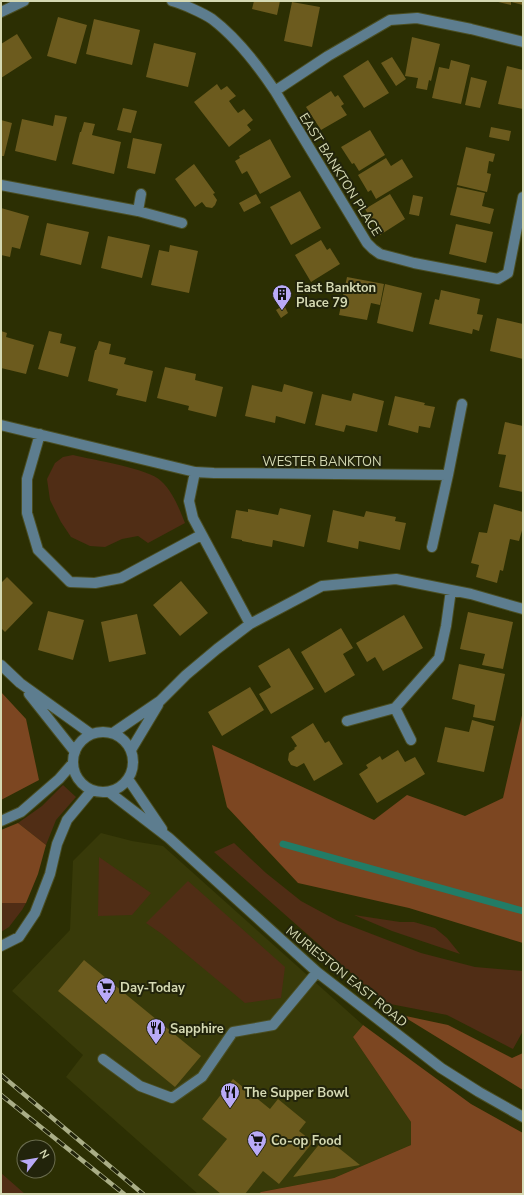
<svg xmlns="http://www.w3.org/2000/svg" width="524" height="1195" font-family="'Nunito Sans',sans-serif">
  <style>
    .built { fill: #383a09 }
    .green { fill: #502d15 }
    .forest { fill: #7c4621 }
    .lines { fill: none; stroke-linecap: round; stroke-linejoin: round }
    .stream { stroke: #227c66; stroke-width: 7 }
    .building { fill: #6c5b1e }
    .minor-casing { stroke: #4a4e23; stroke-width: 12 }
    .minor { stroke: #5d7d8f; stroke-width: 10 }
    .rail-casing { stroke: #aaae87; stroke-width: 4.5 }
    .rail { stroke: #22240b; stroke-width: 3; stroke-dasharray: 9; stroke-linecap: butt }
    .labels { text-anchor: middle; stroke-width: 4; stroke-linejoin: round; paint-order: stroke }
    .street-label { font-size: 13px; fill: #d5d9b3; stroke: #22240b }
    .poi-label { font-size: 13px; font-weight: bold; fill: #d5d9b3; stroke: #22240b; text-anchor: start }
  </style>
  <rect width="100%" height="100%" fill="#2c2f03"/>
  <path class="built" d="M101,833L132,841L163,846L363,1025L353,1037L411,1122V1145L334,1178L261,1192L258,1194H198L66,1077L83,1055L12,991L70,930L73,861Z"/>
  <path class="green" d="M73,455C93,460 148,468 161,481C173,492 179,508 185,523L148,543L138,536L122,539L105,547L90,546L71,537L61,522L50,500L47,479L55,463L63,457Z
    M63,785L76,797L56,820L46,845L18,823L42,806Z
    M234,843L266,873L301,901L338,921L421,953L475,967L523,971V1031L513,1049L447,1015L385,1003L214,852Z
    M99,857L151,893L132,915L98,916Z
    M188,881L285,967L281,998L245,1003L162,934L146,923Z
    M1,903H26L22,910L9,927L1,932Z
    M354,915L400,922H414L435,928L447,938L460,954L392,931Z
    M1,1173L25,1194H1Z"/>
  <path class="forest" d="M1,692L26,719L39,780L1,800Z
    M523,711V943L409,908L298,883L227,807L212,745L374,820L407,795L465,816L503,798Z
    M18,823L46,845L38,874L26,903H1V830Z
    M401,1015L448,1025L512,1058L523,1053V1090Z
    M363,1025L471,1104L523,1133V1194H258L261,1192L334,1178L411,1145V1122L353,1037Z"/>
  <g class="lines">
    <path class="stream" d="M283,844L523,911"/>
  </g>
  <path class="building" d="M254,1H280L277,15L252,9Z
    M494,1H523V5L511,2V5Z
    M292,2L320,7L312,47L284,41Z
    M58,17L87,25L76,64L47,56Z
    M94,19L140,30L132,65L86,54Z
    M17,34L32,58L1,78V44Z
    M412,37L440,44L431,81L429,80L427,90L416,88L418,78L405,76Z
    M154,43L196,53L188,87L146,77Z
    M392,57L406,79L396,86L381,63Z
    M368,60L389,93L364,108L343,76Z
    M451,60L470,65L461,104L432,98L439,67L449,69Z
    M507,66L523,70V109L498,104Z
    M471,77L487,81L480,108L465,105Z
    M217,84L221,90L227,86L236,96L229,101L234,108L238,113L244,109L253,120L247,125L251,130L229,147L194,102Z
    M331,91L335,97L338,95L344,104L341,106L347,115L321,130L306,107Z
    M123,108L137,111L131,133L117,130Z
    M55,115L67,117L56,161L15,151L22,119L53,126Z
    M1,120L12,123L4,156H1Z
    M84,122L95,124L92,135L121,142L114,174L72,164L80,132H81Z
    M491,127L511,131L509,141L489,137Z
    M370,130L385,155L359,171L354,163L352,164L341,147Z
    M133,138L162,144L155,174L127,168Z
    M270,139L291,177L260,194L247,171L242,174L235,161L240,158L239,156Z
    M466,147L495,154L493,162L489,161L487,173L491,174L487,192L457,185Z
    M386,158L391,166L402,159L413,177L376,199L371,190L368,192L358,175Z
    M194,164L215,193L213,194L217,200L215,205L212,208L206,207L202,202L195,207L175,179Z
    M457,187L485,193L482,206L494,209L490,224L450,215Z
    M300,191L321,228L291,245L270,207Z
    M256,194L261,203L244,212L239,203Z
    M390,194L405,219L380,235L365,209Z
    M413,195L423,197L419,216L409,214Z
    M1,208L29,216L20,249L12,247L10,257L1,255Z
    M47,223L89,232L81,265L40,255Z
    M456,224L493,232L486,263L449,254Z
    M108,236L150,245L142,278L101,268Z
    M321,240L327,250L330,248L340,264L311,282L295,255Z
    M170,245L198,251L189,293L151,285L159,250L169,252Z
    M347,277L384,284L380,305L371,303L367,320L339,315Z
    M385,284L422,293L413,332L377,323Z
    M441,290L480,299L477,314L483,315L479,331L473,329L472,334L429,324L435,299L439,300Z
    M284,305L288,313L281,318L276,310Z
    M497,318L523,324V359L490,351Z
    M1,331L7,333L6,337L34,345L26,374L1,368Z
    M49,331L62,334L60,343L76,347L68,377L38,369Z
    M99,341L111,344L109,354L126,358L124,364L153,371L146,402L116,395L118,389L88,381L95,350H96Z
    M165,367L196,374L195,380L223,387L216,417L188,410L189,406L157,398Z
    M284,384L313,392L305,424L276,416L275,423L245,416L252,385L282,392Z
    M353,393L384,401L377,432L346,425L344,432L315,425L322,394L351,401Z
    M395,396L425,403L424,405L435,407L430,428L419,426L418,433L388,425Z
    M505,422L523,426V492L499,487L506,455L498,454Z
    M494,504L523,512V527L519,541L510,539L503,571L500,570L497,583L476,577L479,565L471,563L479,532L487,533Z
    M280,508L311,515L304,547L273,540L272,547L242,541V540L231,538L236,510L248,512V509L278,515Z
    M333,510L364,517L366,511L396,517L395,521L406,523L400,550L359,541L358,549L327,542Z
    M7,577L33,603L5,632L1,628V583Z
    M181,581L208,613L180,636L153,605Z
    M48,611L84,620L73,660L38,650Z
    M468,612L513,622L503,669L482,665L485,654L460,649Z
    M137,614L146,654L109,662L101,622Z
    M404,615L423,648L383,671L375,657L367,662L356,643Z
    M341,628L353,648L343,654L355,675L325,693L301,652Z
    M289,648L314,689L271,714L259,694L271,687L258,666Z
    M459,664L505,674L495,721L473,717L475,705L452,699Z
    M250,687L264,710L222,736L208,712Z
    M472,720L494,726L484,772L437,762L445,727L469,732Z
    M313,723L325,743L329,741L343,764L314,781L304,763L297,767L291,765L288,760L289,753L295,749L294,748L297,746L291,737Z
    M398,750L405,762L415,757L425,774L377,803L359,774L368,768L366,765L380,756L382,760Z
    M84,960L201,1056L175,1087L58,991Z
    M233,1079L270,1109L278,1099L306,1122L299,1131L313,1142L279,1184L263,1171L245,1194H221L198,1175L227,1139L202,1119Z
    M325,1137L360,1165L293,1177Z"/>
  <g class="lines">
    <g class="minor-casing">
      <path id="minor" d="M172,1C183,4 203,13 212,19C237,38 257,64 275,91L328,56L390,20L417,18L471,29L523,42
        M1,12L24,1
        M275,91L367,243L373,249L380,254L414,263L498,279L508,273L523,197
        M1,185L138,211L182,223
        M138,211L141,194
        M1,425L195,472L189,501L193,518L250,624
        M40,434L27,479V513L38,550L70,582L95,583L121,578L201,535
        M195,472L214,473L448,475L462,404
        M432,547L448,475
        M1,665L20,683L91,734
        M29,694L75,752
        M395,708L411,740
        M347,721L395,708L439,658L446,626L451,590
        M73 762a30 30 0 1 1 60 0a30 30 0 1 1-60 0Z
        M113,733L160,701L186,675L217,649L250,624L322,586L396,579L471,594L523,609
        M131,750L158,705
        M128,779L162,829
        M109,792L169,838L317,972L441,1068L479,1092L523,1117
        M1,821L21,812L59,779L73,763
        M1,946L19,937L35,913L50,874L57,844L67,820L92,790
        M103,1059L140,1086L172,1098L202,1077L233,1032L273,1025L317,972"/>
    </g>
    <use href="#minor" class="minor"/>
    <g class="rail-casing">
      <path id="rail" d="M1,1075L143,1194
        M1,1095L124,1194"/>
    </g>
    <use href="#rail" class="rail"/>
  </g>
  <defs>
    <g id="building-pin" transform="scale(1)"><path d="M0 17L-7.5 6A9.5 9.5 0 1 1 7.5 6Z" fill="#b9aaf7" stroke="#22240b"/><path d="M-4-6H4V6H1V3H-1V6H-4ZM-2.5-4.3h1.7v1.8h-1.7ZM.8-4.3h1.7v1.8H.8ZM-2.5-1h1.7V.8h-1.7ZM.8-1h1.7V.8H.8Z" fill="#111"/></g>
    <g id="supermarket-pin" transform="scale(1)"><path d="M0 17L-7.5 6A9.5 9.5 0 1 1 7.5 6Z" fill="#b9aaf7" stroke="#22240b"/><path d="M-6-5.5h2.5l.6 2H6L4.5 2H-2.5L-4.4-4H-6ZM-1.5 3.2a1.3 1.3 0 1 0 .1 0ZM3 3.2a1.3 1.3 0 1 0 .1 0Z" fill="#111"/></g>
    <g id="restaurant-pin" transform="scale(1)"><path d="M0 17L-7.5 6A9.5 9.5 0 1 1 7.5 6Z" fill="#b9aaf7" stroke="#22240b"/><path d="M-5-6h1v4h1v-4h1v4h1v-4h1v5L-1.5 .5V6h-2V.5L-5-1ZM5-6V6H3V1.5H1.5Q1.5-4 5-6Z" fill="#111"/></g>
  </defs>
  <g fill-rule="evenodd">
    <use href="#building-pin" x="282" y="294"/>
    <use href="#supermarket-pin" x="106" y="987"/>
    <use href="#restaurant-pin" x="156" y="1028"/>
    <use href="#restaurant-pin" x="230" y="1092"/>
    <use href="#supermarket-pin" x="257" y="1140"/>
  </g>
  <g class="labels">
    <g class="street-label">
      <text transform="translate(341 174) rotate(58)" y="5">EAST BANKTON PLACE</text>
      <text x="322" y="466">WESTER BANKTON</text>
      <text transform="translate(347 976) rotate(39)" y="5">MURIESTON EAST ROAD</text>
    </g>
    <g class="poi-label">
      <text x="296" y="292">East Bankton<tspan x="296" dy="15">Place 79</tspan></text>
      <text x="120" y="992">Day-Today</text>
      <text x="170" y="1033">Sapphire</text>
      <text x="244" y="1097">The Supper Bowl</text>
      <text x="271" y="1145">Co-op Food</text>
    </g>
  </g>
  <rect width="524" height="1195" fill="none" stroke="#d5d9b3" stroke-width="4"/>
  <g transform="translate(36 1159) rotate(59)"><circle r="19" fill="#22240b" stroke="#6a6c4e"/>
  <path d="M0-3L7 15L0 10L-7 15Z" fill="#b9aaf7"/>
  <text y="-6" font-size="11" font-weight="bold" text-anchor="middle" fill="#d5d9b3">N</text>
  </g>
</svg>
